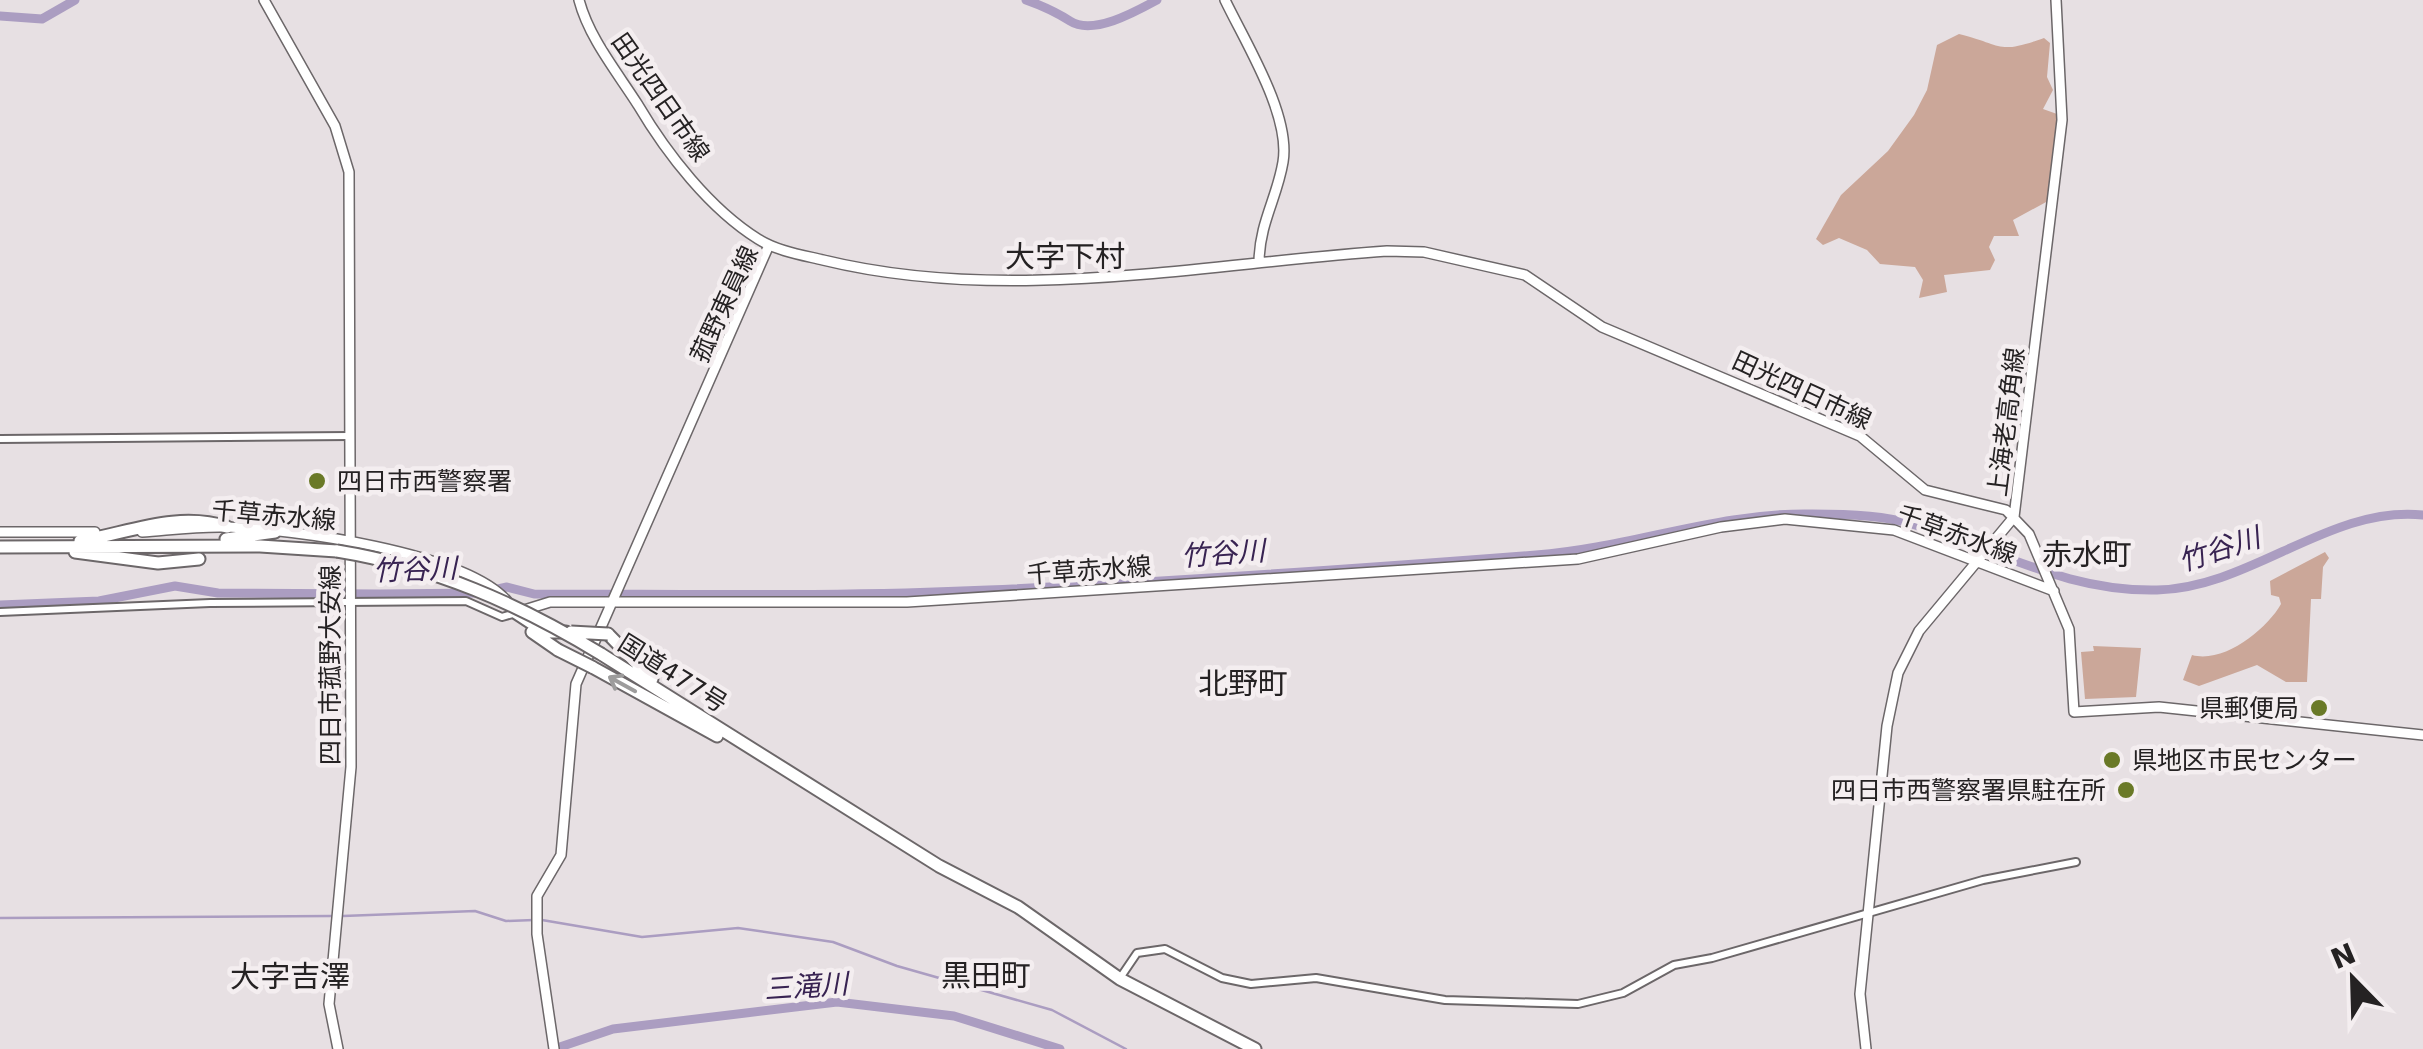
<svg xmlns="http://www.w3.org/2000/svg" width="2423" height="1049" font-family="'DejaVu Sans','Noto Sans JP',sans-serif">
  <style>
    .green { fill: #cba799 }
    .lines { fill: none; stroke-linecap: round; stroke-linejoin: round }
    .stream { stroke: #ab9dc1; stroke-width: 2.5 }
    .river { stroke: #ab9dc1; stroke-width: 9 }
    .minor-casing { stroke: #6c6769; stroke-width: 10 }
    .major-casing { stroke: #6c6769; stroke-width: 12 }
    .highway-casing { stroke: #6c6769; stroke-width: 15 }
    .minor { stroke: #fff; stroke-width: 6 }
    .major { stroke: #fff; stroke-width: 9 }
    .highway { stroke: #fff; stroke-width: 11 }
    .highway-bridge-casing { stroke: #6c6769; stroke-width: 15; stroke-linecap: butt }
    .highway-bridge { stroke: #fff; stroke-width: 11 }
    .oneway { stroke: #9d9c9c }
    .poi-dot { fill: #6a7927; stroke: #f4eef0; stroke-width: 4 }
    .labels { text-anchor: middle; stroke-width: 9; stroke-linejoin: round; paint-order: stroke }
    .street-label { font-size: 25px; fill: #252223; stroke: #f4eef0 }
    .poi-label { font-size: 25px; fill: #252223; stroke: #f4eef0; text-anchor: start }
    .water-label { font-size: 28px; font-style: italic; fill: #382352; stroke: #f4eef0 }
    .quarter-label { font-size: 30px; fill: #252223; stroke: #f4eef0 }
  </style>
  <rect width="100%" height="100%" fill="#e7e0e3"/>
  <path class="green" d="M1959,34C2004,45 1996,55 2044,38L2050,43L2047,77L2053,90L2043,109L2057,114L2048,201L2013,220L2019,236H1994L1989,247L1995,260L1990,270L1944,275L1947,292L1919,298L1923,280L1915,267L1880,264L1867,250L1839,238L1823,245L1816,239L1841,195L1888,151L1914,115L1927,90L1937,45Z
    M2325,552L2329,558L2323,567L2321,599H2311L2307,682H2286L2257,665L2199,686L2183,680L2192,655C2224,664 2267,629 2281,604L2279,597L2271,595L2270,581Z
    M2093,646L2141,648L2136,697L2085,699L2081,652L2094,651Z"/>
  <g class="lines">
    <path class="stream" d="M343,916L475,911L506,921L534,920
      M0,918L331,916
      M542,920L642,937L738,928L833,942L897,966L1052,1010L1126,1049"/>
    <path class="river" d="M1026,0C1043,6 1056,12 1070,21C1093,36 1137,11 1157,0
      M0,16L42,19L75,0
      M0,605L99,601L175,586L218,593L380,594L480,593L507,587L534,594C685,594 837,597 988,590C1170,582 1354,569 1536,555C1630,548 1718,512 1812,514C1840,514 1882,515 1908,523C1995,547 2063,592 2157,590C2251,588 2330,505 2423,515
      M554,1049L613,1029L837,1002L954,1016L1060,1049"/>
    <g class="minor-casing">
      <path id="minor" d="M0,439L350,436
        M0,612L210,603L466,601L502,617L516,613
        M1120,978L1137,953L1165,949L1222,978L1251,984L1316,978L1445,1000L1578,1004L1623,993L1674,965L1712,958L1983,880L2076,862"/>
    </g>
    <g class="major-casing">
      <path id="major" d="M264,0L335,126L349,172L351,767L329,1004L338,1049
        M579,0C589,38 617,72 638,105C667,154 710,209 758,239C777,251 802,255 823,260C1007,305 1201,264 1387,251L1424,252L1525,275L1602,327L1860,436L1925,490L2006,510L2029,534L2069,629L2074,712L2159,707L2423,735
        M1225,0C1245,42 1291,115 1283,162C1277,198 1260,222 1259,261
        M0,532H95
        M142,532C170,530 198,526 227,527C292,529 464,552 507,601
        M521,611L550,602H907L1578,559L1721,527L1785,519L1894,530L2054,591
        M554,1049L537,934V896L561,855L576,684L769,245
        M1866,1049L1860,994L1887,726L1898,673L1919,631L2014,517L2062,120L2056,0"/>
    </g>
    <g class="highway-casing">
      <path id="highway" d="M226,539L275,532
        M80,541C128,533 177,511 227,527
        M0,547L260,546L337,551
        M75,552L158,563L199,559
        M516,613L545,632H566
        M532,632L558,650
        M608,634L652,679
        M601,654L939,866L1018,907L1120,979L1255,1049
        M592,667L717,736"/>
    </g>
    <use href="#minor" class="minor"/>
    <use href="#major" class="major"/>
    <use href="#highway" class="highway"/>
    <g class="highway-bridge-casing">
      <path id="highway-bridge" d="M337,551C435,567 517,603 601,654
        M571,632L608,634
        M558,650L592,667"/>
    </g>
    <use href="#highway-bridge" class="highway-bridge"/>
  </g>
  <defs><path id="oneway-shaft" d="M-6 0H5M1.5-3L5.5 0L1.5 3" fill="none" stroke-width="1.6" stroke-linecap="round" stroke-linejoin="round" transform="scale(2.5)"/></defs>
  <use class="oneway" href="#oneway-shaft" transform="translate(622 684) rotate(-151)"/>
  <g class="poi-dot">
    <circle cx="317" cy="481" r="10"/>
    <circle cx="2319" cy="708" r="10"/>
    <circle cx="2112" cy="760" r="10"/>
    <circle cx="2126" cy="790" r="10"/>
  </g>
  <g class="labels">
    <g class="street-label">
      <text transform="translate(661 97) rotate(55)" y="9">田光四日市線</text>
      <text transform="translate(724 304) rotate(-65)" y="9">菰野東員線</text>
      <text transform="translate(1802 390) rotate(25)" y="9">田光四日市線</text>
      <text transform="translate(2006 422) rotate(-83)" y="9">上海老高角線</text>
      <text transform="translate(274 515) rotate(5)" y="9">千草赤水線</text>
      <text transform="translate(1957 534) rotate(20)" y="9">千草赤水線</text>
      <text transform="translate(1089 570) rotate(-4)" y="9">千草赤水線</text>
      <text transform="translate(330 665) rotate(-90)" y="9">四日市菰野大安線</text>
      <text transform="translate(673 673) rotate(32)" y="9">国道477号</text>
    </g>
    <g class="poi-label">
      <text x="337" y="490">四日市西警察署</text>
      <text x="2299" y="717" text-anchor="end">県郵便局</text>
      <text x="2132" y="769">県地区市民センター</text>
      <text x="2106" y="799" text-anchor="end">四日市西警察署県駐在所</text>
    </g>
    <g class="water-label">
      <text transform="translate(2219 549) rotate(-18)" y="10">竹谷川</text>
      <text transform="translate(1223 553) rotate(-4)" y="10">竹谷川</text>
      <text transform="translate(415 569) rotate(-2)" y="10">竹谷川</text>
      <text transform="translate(806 986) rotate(-4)" y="10">三滝川</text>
    </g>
    <g class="quarter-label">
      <text x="1065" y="267">大字下村</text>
      <text x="2087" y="565">赤水町</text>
      <text x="1243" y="694">北野町</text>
      <text x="986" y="986">黒田町</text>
      <text x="290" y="987">大字吉澤</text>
    </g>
  </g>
  <g transform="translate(2353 979) rotate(337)" stroke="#f4eef0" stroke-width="8" paint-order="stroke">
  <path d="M0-8L18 38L0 25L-18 38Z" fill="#252223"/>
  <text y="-15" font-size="28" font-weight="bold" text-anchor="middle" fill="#252223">N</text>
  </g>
</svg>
